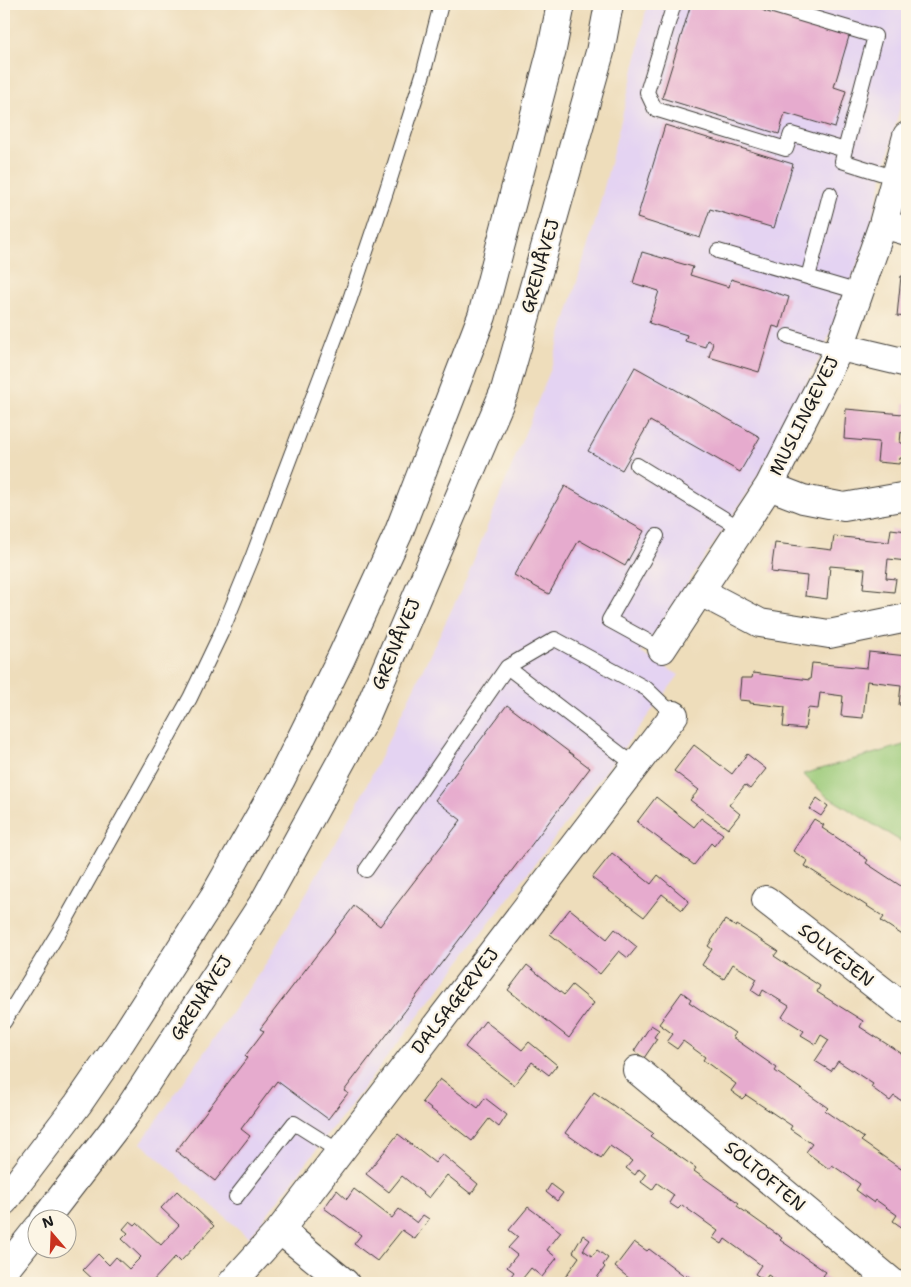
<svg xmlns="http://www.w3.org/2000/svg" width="911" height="1287" font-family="'Shantell Sans',sans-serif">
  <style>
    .built { fill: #e4d3f2 }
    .green { fill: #9bca79; stroke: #5c734a }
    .building { fill: #e6abce }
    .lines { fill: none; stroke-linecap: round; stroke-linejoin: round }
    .lane-casing { stroke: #3c3934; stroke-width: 16 }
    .street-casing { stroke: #3c3934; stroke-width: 30 }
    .secondary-casing { stroke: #3c3934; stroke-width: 30 }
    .lane { stroke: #fff; stroke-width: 14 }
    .street { stroke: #fff; stroke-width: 28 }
    .secondary { stroke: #fff; stroke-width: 28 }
    .labels { text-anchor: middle; stroke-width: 4.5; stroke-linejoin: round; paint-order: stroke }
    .street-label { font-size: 18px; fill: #1c1c1c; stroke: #fcf5e5 }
  </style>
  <rect width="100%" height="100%" fill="#fcf5e5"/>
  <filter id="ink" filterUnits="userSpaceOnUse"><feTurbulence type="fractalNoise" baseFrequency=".02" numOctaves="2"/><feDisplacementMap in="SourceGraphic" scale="10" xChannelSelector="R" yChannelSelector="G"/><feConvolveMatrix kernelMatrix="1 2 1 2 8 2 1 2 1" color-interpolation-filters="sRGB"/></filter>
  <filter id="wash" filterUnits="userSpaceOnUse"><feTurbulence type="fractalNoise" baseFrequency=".0096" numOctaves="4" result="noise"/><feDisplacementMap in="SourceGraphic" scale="20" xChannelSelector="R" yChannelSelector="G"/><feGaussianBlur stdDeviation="1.12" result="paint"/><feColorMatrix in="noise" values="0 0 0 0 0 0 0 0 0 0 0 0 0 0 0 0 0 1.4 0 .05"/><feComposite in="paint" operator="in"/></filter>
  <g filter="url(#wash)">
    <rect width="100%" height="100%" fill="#edb"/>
    <path class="built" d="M647,4H907V78L880,189L864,248L821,356L749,491L641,653L679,675L249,1238L141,1143L267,962L361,797L464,584L550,371L596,219L637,57Z"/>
    <path class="green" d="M907,744V845L825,795L803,774Z"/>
    <g id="blocks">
      <path class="building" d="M691,4H753L850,33L834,87L846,91L835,128L785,113L779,134L662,98Z
        M665,125L793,164L774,228L710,209L700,238L637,218Z
        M642,252L693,267L690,275L729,287L731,279L789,297L780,328L773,326L759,372L709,357L713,343L707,340L705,347L685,341L687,335L649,323L659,291L633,283Z
        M901,276L907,277V317L897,316Z
        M635,367L760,437L740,472L650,421L622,470L588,451Z
        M904,403H907V433L901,432L900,443H907V458H900L899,464L877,462L879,442L844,439L846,409L903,414Z
        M565,486L644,531L625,566L579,540L549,594L514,575Z
        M891,529L907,531V561L888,559L886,578L896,579L894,592L863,589L865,569L830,566L827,599L805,596L807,576L771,572L775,543L832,550L834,536L889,542Z
        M869,652L907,656V705H899L901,685L867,681L863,718L841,716L843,696L820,693L818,709L808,708L805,729L783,727L785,707L750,703V701L739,700L741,678H752L753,673L810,680L812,663L867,668Z
        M507,705L590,768L344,1091L348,1093L328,1119L277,1081L241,1129L250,1136L215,1181L176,1151L247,1058L245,1056L264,1031L260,1029L354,906L380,926L461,820L435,800Z
        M694,745L732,774L747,754L766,769L750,789L745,785L729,805L740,814L728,829L690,800L699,790L674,771Z
        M656,797L694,827L701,818L723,834L714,846L711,843L694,865L637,822Z
        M817,798L828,806L821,816L810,809Z
        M814,819L824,825L822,828L860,853L859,854L868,860L866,863L907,890V938L881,921L884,917L805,866L808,861L793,851Z
        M612,853L651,884L658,875L689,901L682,910L662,894L644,917L592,878Z
        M570,909L607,939L615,929L637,947L628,958L619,951L600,974L550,934Z
        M725,920L736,927L737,925L778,951L774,956L820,986L817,992L863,1021L860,1027L907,1057L903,1062L907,1065V1104L894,1096L890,1101L871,1087L873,1084L838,1061L831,1071L815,1061L829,1040L821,1035L816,1044L801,1035L804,1031L782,1017L789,1006L763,990L760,996L751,990L757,979L733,964L724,979L702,965L712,949L708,946Z
        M527,965L564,995L572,985L594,1003L569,1038L508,990Z
        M682,992L691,999L689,1002L735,1033L732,1037L777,1068L775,1071L828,1108L825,1111L864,1138L861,1141L907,1173V1231L893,1221L897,1215L876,1200L874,1203L856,1190L860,1184L832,1165L829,1169L806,1152L812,1144L790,1129L792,1126L746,1095L742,1099L731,1091L736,1084L703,1060L705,1057L683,1041L677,1049L667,1042L673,1034L659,1024Z
        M485,1021L522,1050L529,1042L557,1065L549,1075L532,1062L514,1085L465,1047Z
        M651,1025L659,1030L654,1037L657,1039L644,1058L634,1051Z
        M440,1079L478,1108L485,1098L507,1115L499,1127L489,1119L472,1141L422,1102Z
        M594,1092L653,1133L650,1136L696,1168L694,1171L739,1203L737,1206L782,1238L780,1240L826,1272L823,1276L833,1283H773L776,1280L768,1275L765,1280L755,1274L761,1265L725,1239L722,1244L713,1238L718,1231L682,1205L678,1209L669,1203L674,1195L657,1183L652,1190L641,1182L646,1175L639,1169L635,1175L626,1168L632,1161L610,1146L601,1158L565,1133Z
        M398,1134L435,1163L442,1154L478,1184L471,1194L447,1175L429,1198L402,1176L389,1192L366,1174Z
        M551,1184L563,1193L557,1201L546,1192Z
        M354,1189L392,1218L399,1209L417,1223L423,1215L429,1219L415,1239L402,1230L377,1261L354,1244L361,1235L324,1208L337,1190L347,1199Z
        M177,1191L214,1226L180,1262L175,1257L151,1283H97L83,1270L98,1254L109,1265L116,1257L129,1269L141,1257L122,1239L128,1233L123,1229L130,1221L135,1225L137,1223L161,1245L179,1225L161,1208Z
        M528,1207L561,1232L547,1250L557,1258L542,1277L531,1268L519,1283H506L514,1272L507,1267L517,1255L508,1248L518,1237L509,1230Z
        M583,1235L590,1240L583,1250L592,1256L597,1250L608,1258L603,1265L605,1267L593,1283H561L579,1257L573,1252Z
        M634,1242L647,1251L649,1249L686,1277L687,1275L696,1282L695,1283H635L615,1267Z"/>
    </g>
  </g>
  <g filter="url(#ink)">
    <use href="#blocks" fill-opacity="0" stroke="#3c3934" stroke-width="1"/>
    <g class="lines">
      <g class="lane-casing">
        <path id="lane" d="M674,4L647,92L655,109L786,149L791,134L845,150
          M767,4L875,36L842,161L896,178
          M718,251L859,292
          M808,277L830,194
          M788,336L837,351
          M637,465L741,529
          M657,536L609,620L662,649
          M507,667L555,639L647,689L674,715
          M366,870L507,667L636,766
          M4,1022L63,925L190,698L222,631L252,558L350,299L386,192L424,71L441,4
          M236,1197L294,1123L340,1152"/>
      </g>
      <g class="street-casing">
        <path id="street" d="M883,224L907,231
          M840,347L907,363
          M769,486L803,499L844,507L907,496
          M701,592L760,623L829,634L907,618
          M662,649L769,486L840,347L883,224L907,136
          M766,900L907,1010
          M637,1070L893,1283
          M280,1230L345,1283
          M232,1283L280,1230L674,715"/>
      </g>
      <g class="secondary-casing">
        <path id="secondary" d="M4,1201L78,1104L122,1040L215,895L281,779L341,658L398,534L482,316L552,49L561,4
          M44,1220L125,1115L264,902L365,718L505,390L600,52L609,4
          M4,1271L38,1228"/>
      </g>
      <use href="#lane" class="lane"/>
      <use href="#street" class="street"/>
      <use href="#secondary" class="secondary"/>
    </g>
  </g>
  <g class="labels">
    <g class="street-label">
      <text transform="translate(540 266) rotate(-74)" y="6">GRENÅVEJ</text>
      <text transform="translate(804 416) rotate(-63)" y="6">MUSLINGEVEJ</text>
      <text transform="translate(396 644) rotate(-67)" y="6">GRENÅVEJ</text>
      <text transform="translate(836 955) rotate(38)" y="6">SOLVEJEN</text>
      <text transform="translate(201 998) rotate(-57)" y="6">GRENÅVEJ</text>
      <text transform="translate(455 1001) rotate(-52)" y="6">DALSAGERVEJ</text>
      <text transform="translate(765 1176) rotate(40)" y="6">SOLTOFTEN</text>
    </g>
  </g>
  <rect width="911" height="1287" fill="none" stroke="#fcf5e5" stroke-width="20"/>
  <g transform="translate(52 1234) rotate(341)"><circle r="24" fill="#fcf5e5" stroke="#a29e95"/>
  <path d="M0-4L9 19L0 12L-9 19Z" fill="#c8321e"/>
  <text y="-8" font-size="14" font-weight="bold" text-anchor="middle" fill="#1c1c1c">N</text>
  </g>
</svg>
